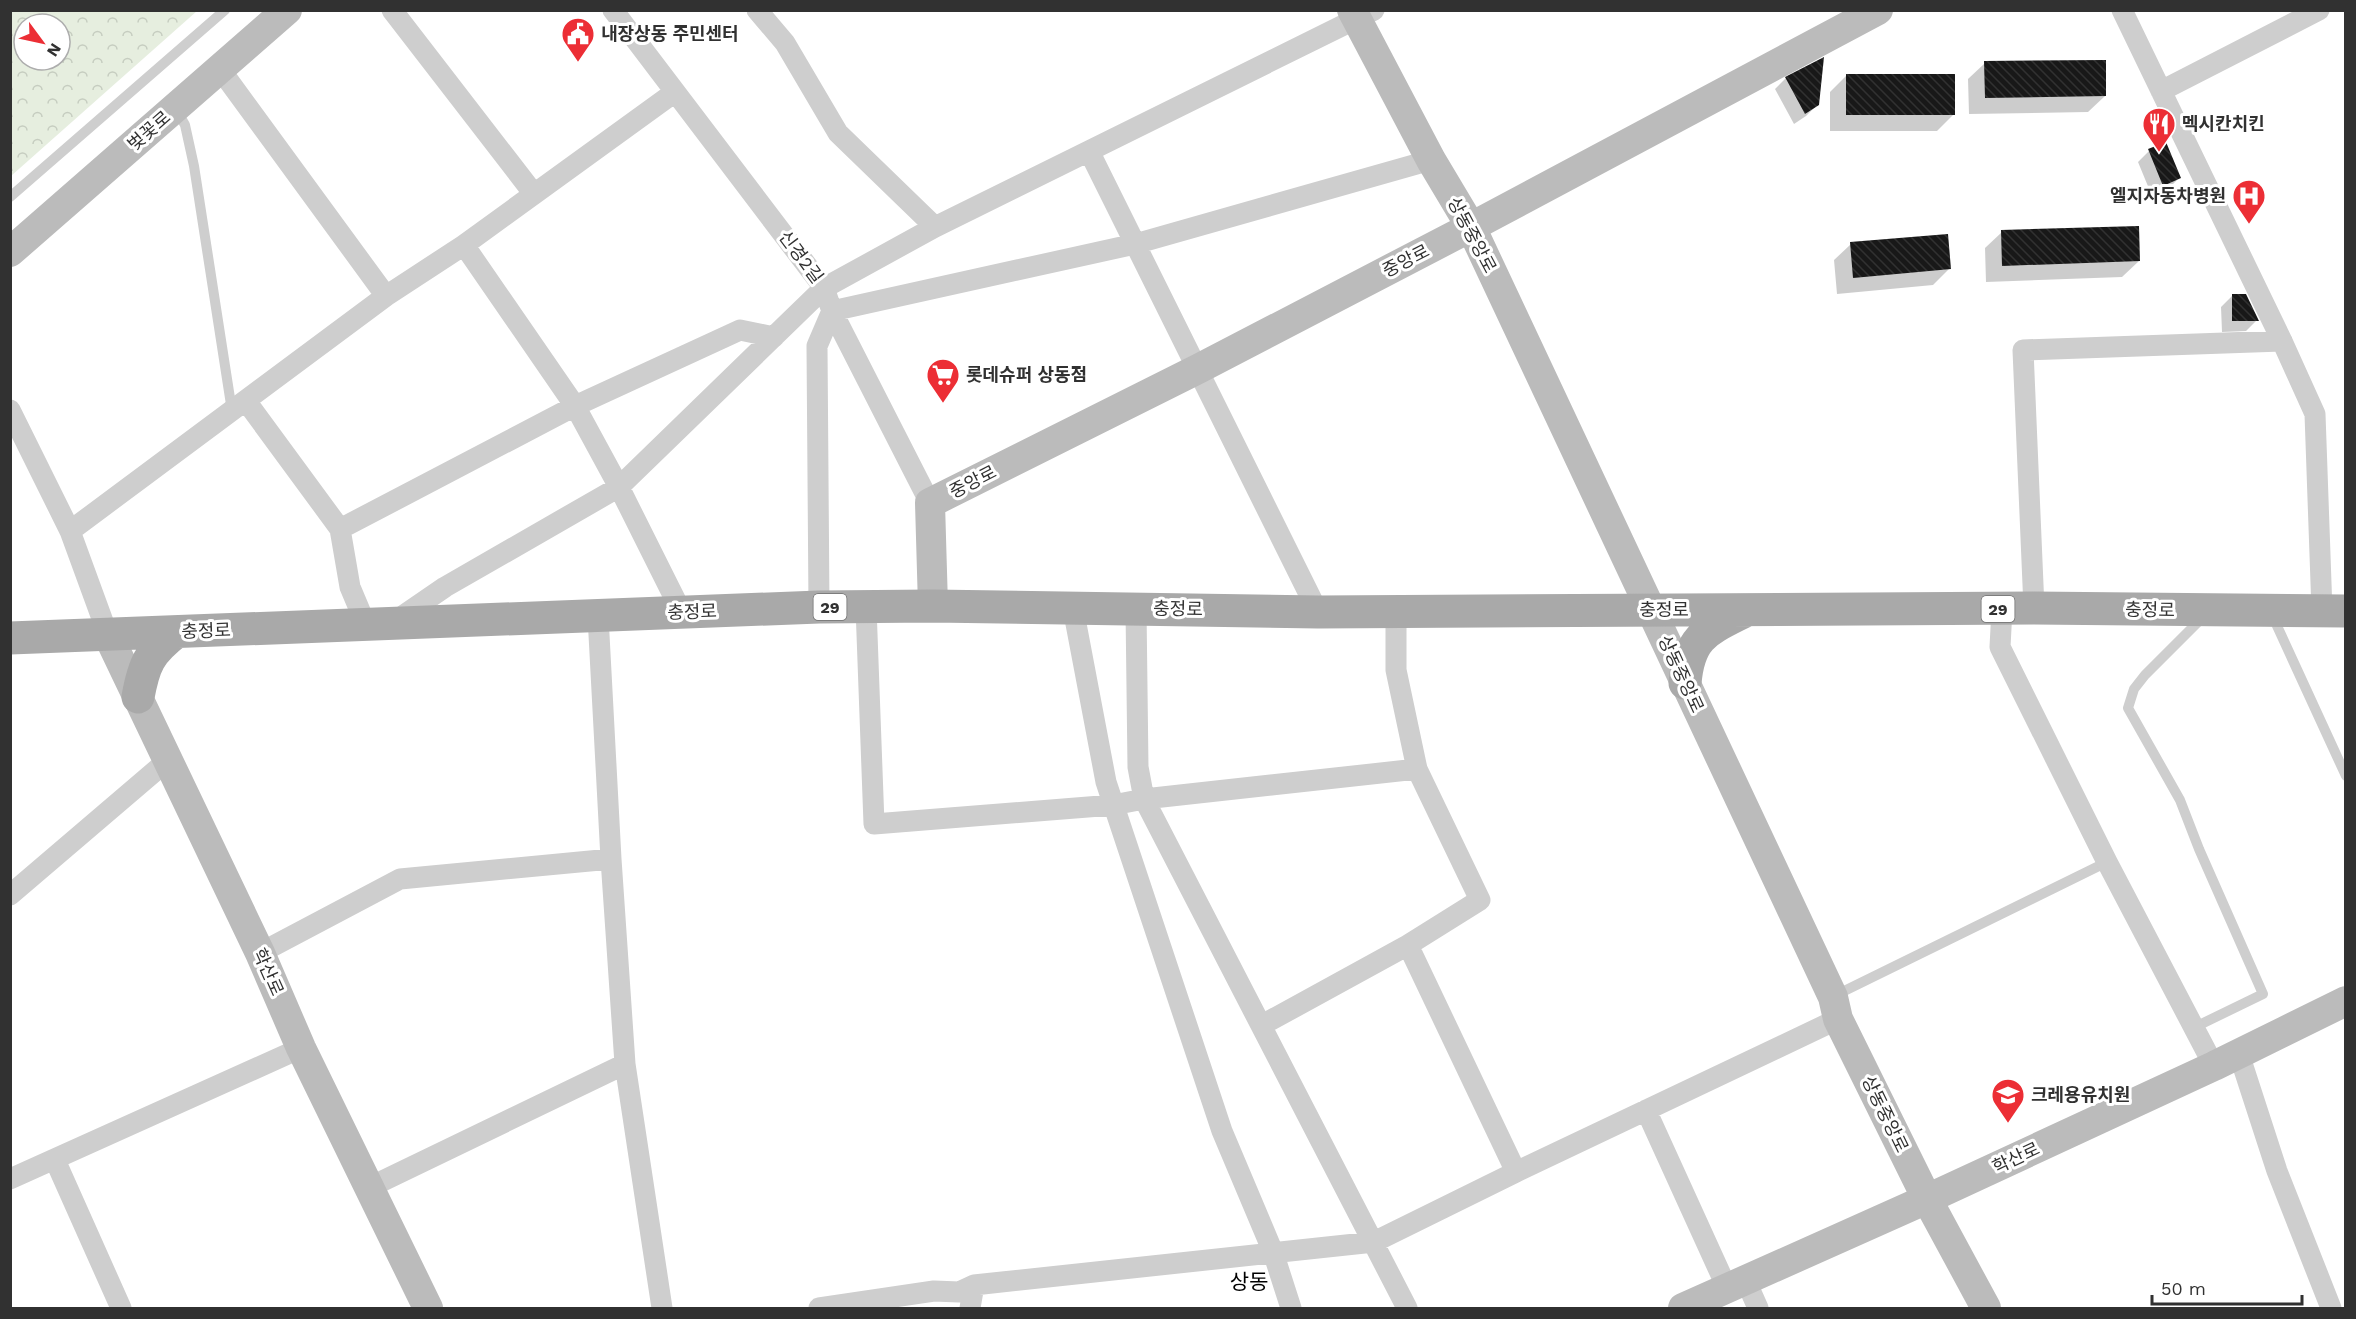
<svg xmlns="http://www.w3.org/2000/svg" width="2356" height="1319" font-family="'Work Sans','Noto Sans KR',sans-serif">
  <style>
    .forest { fill: url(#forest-crowns); fill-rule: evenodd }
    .shadow { fill: #0003 }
    .building { fill: url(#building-back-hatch) }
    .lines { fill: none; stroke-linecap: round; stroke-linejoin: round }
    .lane { stroke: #cecece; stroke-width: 10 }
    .street { stroke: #cecece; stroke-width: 21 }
    .secondary { stroke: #bbb; stroke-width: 30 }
    .primary { stroke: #a9a9a9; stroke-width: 33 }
    .labels { text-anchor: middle; stroke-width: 6; stroke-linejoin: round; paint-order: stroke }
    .shield { fill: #fff; stroke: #6f6f6f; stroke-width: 1.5 }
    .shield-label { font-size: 16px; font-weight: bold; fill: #313131 }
    .poi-label { font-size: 18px; font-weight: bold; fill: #313131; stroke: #fff; text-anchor: start }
    .street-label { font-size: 18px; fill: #313131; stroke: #fff }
    .quarter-label { font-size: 21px; fill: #000; stroke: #fff }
  </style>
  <defs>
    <pattern id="forest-crowns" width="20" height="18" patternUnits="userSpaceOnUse" patternTransform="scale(1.5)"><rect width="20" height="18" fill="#e6eedf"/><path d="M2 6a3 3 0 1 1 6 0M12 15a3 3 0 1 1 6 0" fill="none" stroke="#c6cdc0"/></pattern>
    <pattern id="building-back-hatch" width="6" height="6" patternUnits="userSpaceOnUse" patternTransform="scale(1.5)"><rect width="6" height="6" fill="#181818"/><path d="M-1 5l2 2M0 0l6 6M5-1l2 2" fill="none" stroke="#313131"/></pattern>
  </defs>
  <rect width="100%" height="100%" fill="#fff"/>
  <path class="forest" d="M11,10H197V11L11,176ZM24,24H60V60H24Z"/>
  <path class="shadow" d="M1985,63L2105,96L2088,112L1969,114L1968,79Z
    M1846,76L1954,114L1937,131H1830V92Z
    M1786,78L1817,105L1806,116L1794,124L1775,89Z
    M2149,151L2179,178L2168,189L2152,196L2138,162Z
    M2002,232L2139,261L2122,277L1986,282L1985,248Z
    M1851,244L1949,269L1933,285L1837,294L1834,260Z
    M2232,296L2257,320L2246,331L2222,332L2221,307Z"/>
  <path class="building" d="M1824,57L1819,105L1805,114L1785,77Z
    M2106,60V96L1985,98L1984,61Z
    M1846,74H1955V115H1846Z
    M2166,142L2181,178L2163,186L2148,149Z
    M2139,226L2140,261L2002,266L2001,230Z
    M1948,234L1951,269L1853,278L1850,242Z
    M2232,294H2246L2259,321H2232Z"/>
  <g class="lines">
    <path class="lane" d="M176,109L185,125L194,166L232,411
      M10,197L225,10
      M2272,615L2346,776
      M1836,995L2107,862
      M2193,1028L2263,994L2199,849L2180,800L2128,708L2134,689L2145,675L2204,616"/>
    <path class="street" d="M392,10L534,194
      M613,10L824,288L832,311L930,503
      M757,10L785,43L838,133L935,227L1374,10
      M2122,10L2282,341L2315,414L2322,611
      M220,69L386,296
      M2161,91L2319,10
      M1089,151L1318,612
      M464,245L575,406L619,487L682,613
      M246,401L340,529L350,587L366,625
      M10,410L70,531L108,635
      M340,529L575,406L740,330L774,337
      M70,531L386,296L464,245L675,92
      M819,607L817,346L832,311L1135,244L1431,160
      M866,607L874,824L1113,805L1144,799L1417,769
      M1073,608L1106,782L1222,1131L1273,1252L1291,1308
      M2034,608L2023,350L2282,341
      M1136,609L1138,767L1144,799L1407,1308
      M2002,609L2000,647L2107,862L2214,1066
      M1396,611V670L1417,769L1480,900L1408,945L1516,1172L1838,1019
      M598,616L611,859L625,1064L662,1308
      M394,622L445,587L619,487L824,288L935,227
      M10,895L168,760
      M260,953L400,879L611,859
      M1262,1025L1408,945
      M2239,1054L2277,1171L2331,1308
      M1646,1110L1727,1288
      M55,1160L121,1308
      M10,1179L301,1048
      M368,1188L625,1064
      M1746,1281L1758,1308
      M819,1308L934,1291L959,1292L974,1285
      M970,1308L974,1285L1374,1242L1516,1172"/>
    <path class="secondary" d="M1352,10L1431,160L1471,227L1833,997L1838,1019L1927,1199L1986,1308
      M10,252L287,10
      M933,606L930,503L1198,369L1471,227L1878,10
      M108,635L260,953L301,1048L428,1308
      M1683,1308L1927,1199L2214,1066L2346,1001"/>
    <path class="primary" d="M10,638L819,607L933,606L1318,612L2034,608L2346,611
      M1685,683C1689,635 1708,630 1747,610
      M138,697C144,664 149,653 176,632"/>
  </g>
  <defs>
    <g id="civic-pin" transform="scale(1.725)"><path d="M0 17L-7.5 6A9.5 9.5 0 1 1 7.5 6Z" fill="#ec2e35" stroke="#fff"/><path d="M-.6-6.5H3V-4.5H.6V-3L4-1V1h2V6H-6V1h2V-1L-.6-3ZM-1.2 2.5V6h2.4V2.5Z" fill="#fff"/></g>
    <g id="restaurant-pin" transform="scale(1.725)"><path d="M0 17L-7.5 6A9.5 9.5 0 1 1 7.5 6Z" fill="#ec2e35" stroke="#fff"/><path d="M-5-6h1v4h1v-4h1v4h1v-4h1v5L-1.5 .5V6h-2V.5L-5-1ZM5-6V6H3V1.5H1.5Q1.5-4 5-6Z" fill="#fff"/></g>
    <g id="hospital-pin" transform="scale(1.725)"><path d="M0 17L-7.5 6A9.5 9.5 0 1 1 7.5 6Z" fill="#ec2e35" stroke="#fff"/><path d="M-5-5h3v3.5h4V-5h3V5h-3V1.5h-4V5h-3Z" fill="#fff"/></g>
    <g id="supermarket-pin" transform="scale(1.725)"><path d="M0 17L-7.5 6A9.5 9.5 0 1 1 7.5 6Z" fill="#ec2e35" stroke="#fff"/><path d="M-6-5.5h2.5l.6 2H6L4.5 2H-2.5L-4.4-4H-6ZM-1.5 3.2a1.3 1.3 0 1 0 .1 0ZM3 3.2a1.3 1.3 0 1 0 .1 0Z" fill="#fff"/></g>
    <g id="school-pin" transform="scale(1.725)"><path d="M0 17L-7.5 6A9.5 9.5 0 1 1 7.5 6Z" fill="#ec2e35" stroke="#fff"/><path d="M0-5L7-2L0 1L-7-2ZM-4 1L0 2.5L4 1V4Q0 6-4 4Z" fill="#fff"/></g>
  </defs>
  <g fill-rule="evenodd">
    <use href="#civic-pin" x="578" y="34"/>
    <use href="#restaurant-pin" x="2159" y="124"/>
    <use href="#hospital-pin" x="2249" y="196"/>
    <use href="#supermarket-pin" x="943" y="375"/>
    <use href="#school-pin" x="2008" y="1095"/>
  </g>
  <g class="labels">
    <g class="shield">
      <rect x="813.5" y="594" width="33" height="26" rx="4.5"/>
      <rect x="1981.5" y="596" width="33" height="26" rx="4.5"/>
    </g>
    <g class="shield-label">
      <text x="830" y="613">29</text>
      <text x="1998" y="615">29</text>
    </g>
    <g class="poi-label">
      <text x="601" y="40">내장상동 주민센터</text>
      <text x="2182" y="130">멕시칸치킨</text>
      <text x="2226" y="202" text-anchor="end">엘지자동차병원</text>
      <text x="966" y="381">롯데슈퍼 상동점</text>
      <text x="2031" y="1101">크레용유치원</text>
    </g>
    <g class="street-label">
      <text transform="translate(149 131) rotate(-41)" y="6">벚꽃로</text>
      <text transform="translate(1472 235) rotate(62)" y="6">상동중앙로</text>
      <text transform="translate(801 257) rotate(53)" y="6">신경2길</text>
      <text transform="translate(1406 261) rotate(-27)" y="6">중앙로</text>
      <text transform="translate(973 482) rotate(-27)" y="6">중앙로</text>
      <text transform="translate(1178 609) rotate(1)" y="6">충정로</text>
      <text x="1664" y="616">충정로</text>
      <text transform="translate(2150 610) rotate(1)" y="6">충정로</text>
      <text transform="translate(692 612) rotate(-2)" y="6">충정로</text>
      <text transform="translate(206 631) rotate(-2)" y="6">충정로</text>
      <text transform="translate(1681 674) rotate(65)" y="6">상동중앙로</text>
      <text transform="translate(268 972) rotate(66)" y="6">학산로</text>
      <text transform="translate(1885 1114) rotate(64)" y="6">상동중앙로</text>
      <text transform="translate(2016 1158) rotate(-25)" y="6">학산로</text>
    </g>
    <g class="quarter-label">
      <text x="1249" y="1289">상동</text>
    </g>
  </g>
  <rect width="2356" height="1319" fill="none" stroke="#313131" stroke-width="24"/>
  <g transform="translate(42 42) rotate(123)"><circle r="28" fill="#ffffff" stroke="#adadad" stroke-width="1.5"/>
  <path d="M0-4.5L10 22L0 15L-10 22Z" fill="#ec2e35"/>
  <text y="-9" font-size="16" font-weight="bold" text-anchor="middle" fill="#313131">N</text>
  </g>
  <path d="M2152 1295v9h150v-9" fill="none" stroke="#313131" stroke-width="3"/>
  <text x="2161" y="1295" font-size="18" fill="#313131" stroke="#ffffff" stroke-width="4.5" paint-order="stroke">50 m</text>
</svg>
